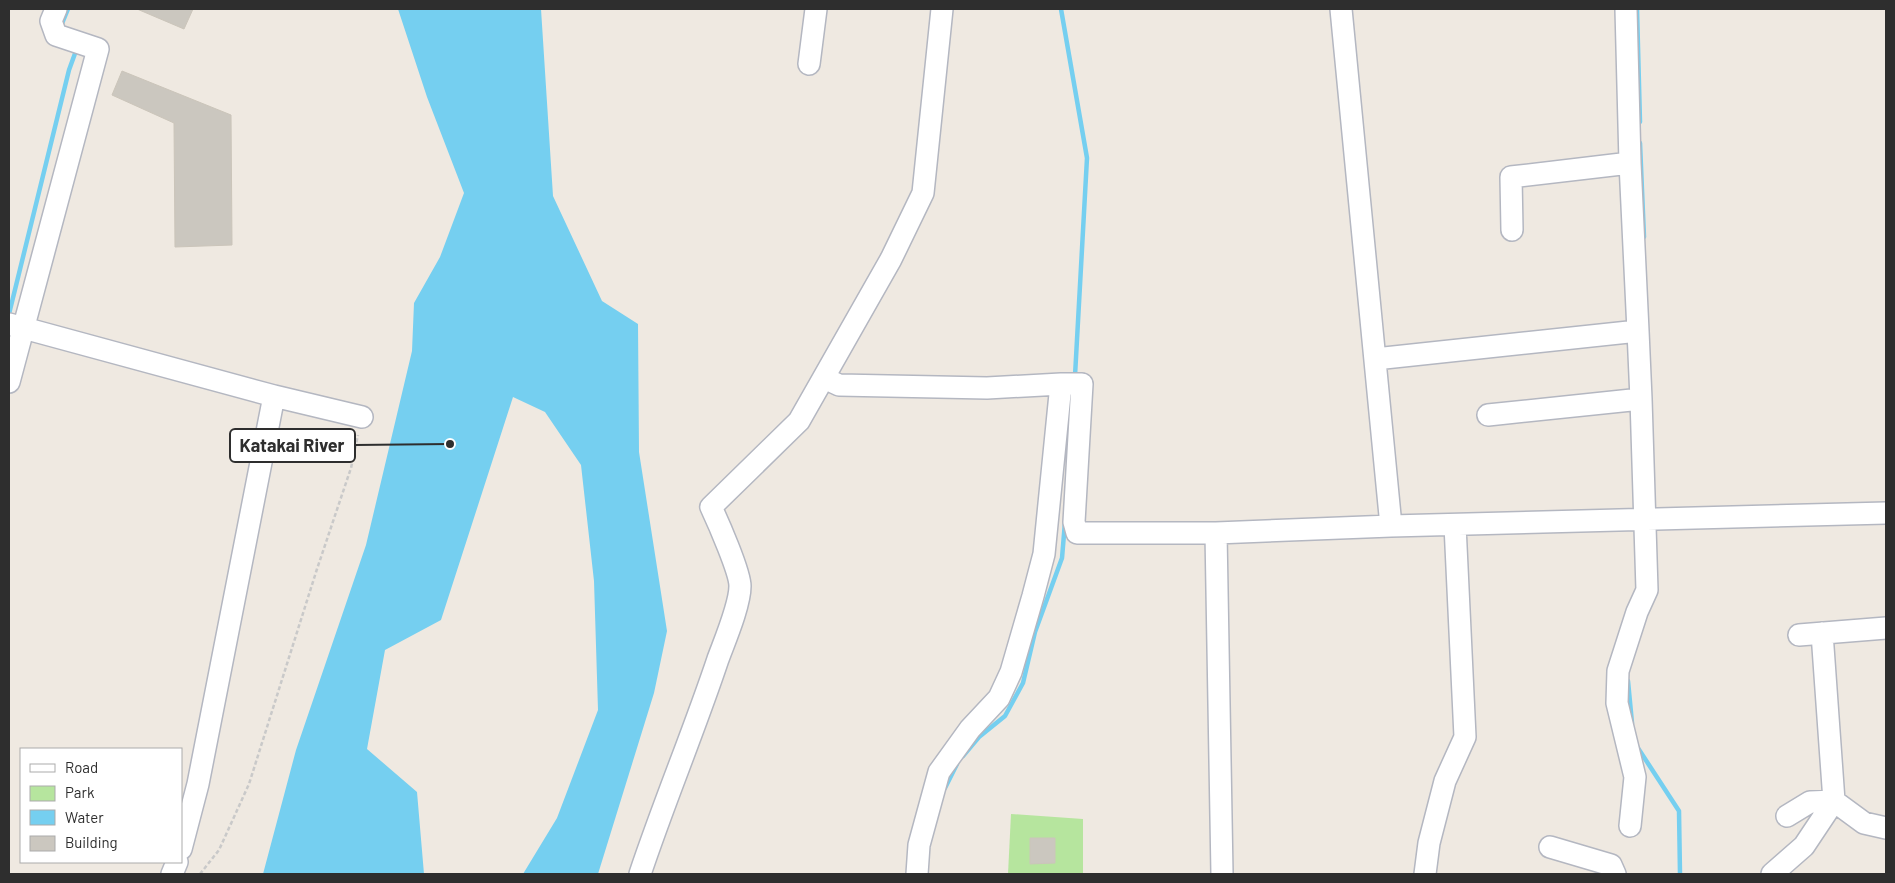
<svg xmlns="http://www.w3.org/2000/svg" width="1895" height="883" font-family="Barlow,sans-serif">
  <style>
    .green { fill: #b6e59e }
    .water { fill: #75cff0 }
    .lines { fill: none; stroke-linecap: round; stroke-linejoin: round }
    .stream { stroke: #75cff0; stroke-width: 4.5 }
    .building { fill: #cbc7bf; stroke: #cbc5ba }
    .minor-casing { stroke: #b4b7c1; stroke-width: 24 }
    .path { stroke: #c9c9c9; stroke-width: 2.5; stroke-dasharray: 4 2.5; stroke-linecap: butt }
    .minor { stroke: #fff; stroke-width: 21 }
    .leader { fill: none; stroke: #2e2e2e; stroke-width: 2 }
    .callout-dot { fill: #2e2e2e; stroke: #fff; stroke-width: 2 }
    .callout { fill: #fff; stroke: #2e2e2e; stroke-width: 2 }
    .callout-label { font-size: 18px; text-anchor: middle; font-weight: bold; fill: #2e2e2e }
  </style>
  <rect width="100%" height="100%" fill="#efe9e1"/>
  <path class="green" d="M1011,814L1083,819V874H1008Z"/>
  <path class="water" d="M398,9H541L553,196L602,301L638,324L639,452L667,631L654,693L598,874H523L557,818L598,710L594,581L581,465L545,412L513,397L441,620L385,650L367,749L417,792L424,874H263L296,750L366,545L412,351L414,303L440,257L464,193L427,97Z"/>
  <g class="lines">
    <path class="stream" d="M1061,9L1087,158L1075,376
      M1637,9L1640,122
      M61,26L68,9
      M1640,143L1644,237
      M9,314L69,70L77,48
      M1628,681L1632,723
      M1636,745L1679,811L1680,874
      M963,756L979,737L1005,716L1023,683L1035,632L1062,558L1065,522
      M945,788L957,764"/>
  </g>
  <path class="building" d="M137,9H193L184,29Z
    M122,71L231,115L232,245L175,247L174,123L112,95Z
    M1030,838H1055V863L1030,864Z"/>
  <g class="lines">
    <g class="minor-casing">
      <path id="minor" d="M1341,9L1391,526
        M1626,9L1630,163
        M809,64L816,9
        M1512,230L1511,177L1630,163L1638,331
        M9,324L274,396L198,784L181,849
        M1375,359L1638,331L1641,399
        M824,378L839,385L987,388L1061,384L1044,554L1033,596L1011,672L999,698L970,729L939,772L919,845L917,874
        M9,382L98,49L56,35L51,21L56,9
        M1061,384H1082L1074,522L1077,533H1216L1391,526L1886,513
        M274,396L362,417
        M1488,415L1641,399L1647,590L1637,612L1618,671L1617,703L1635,777L1630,826
        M1216,533L1222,874
        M1799,635L1886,628
        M1787,816L1810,802L1834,801L1822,633
        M1550,847L1611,865L1615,874
        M172,874L177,862
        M640,874C664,802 694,731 718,659C725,640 740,605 740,586C740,572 718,522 711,507L799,421L891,259L923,193L942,9
        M1425,874L1429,843L1445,781L1465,737L1455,525
        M1772,874L1804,846L1834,801L1864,823L1886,828"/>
    </g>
    <path class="path" d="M200,874L219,850L249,784L317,569L351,468L358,435"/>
    <use href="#minor" class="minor"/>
  </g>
  <path class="leader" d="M450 444L355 445"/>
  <circle class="callout-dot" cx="450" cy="444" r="5"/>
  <rect class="callout" x="230" y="429" width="125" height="33" rx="5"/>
  <g class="callout-label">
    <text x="292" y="452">Katakai River</text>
  </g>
  <rect width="1895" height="883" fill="none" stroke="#2e2e2e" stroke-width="20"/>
  <rect x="20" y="748" width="162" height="115" fill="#ffffff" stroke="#ababab"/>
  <rect x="30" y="764" width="25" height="8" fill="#ffffff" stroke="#ababab"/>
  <text x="65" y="773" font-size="15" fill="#2e2e2e">Road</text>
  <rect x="30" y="786" width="25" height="15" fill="#b6e59e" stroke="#ababab"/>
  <text x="65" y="798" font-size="15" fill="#2e2e2e">Park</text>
  <rect x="30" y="810" width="25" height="15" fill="#75cff0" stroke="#ababab"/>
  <text x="65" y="823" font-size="15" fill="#2e2e2e">Water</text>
  <rect x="30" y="836" width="25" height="15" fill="#cbc7bf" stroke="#ababab"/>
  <text x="65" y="848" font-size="15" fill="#2e2e2e">Building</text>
</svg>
